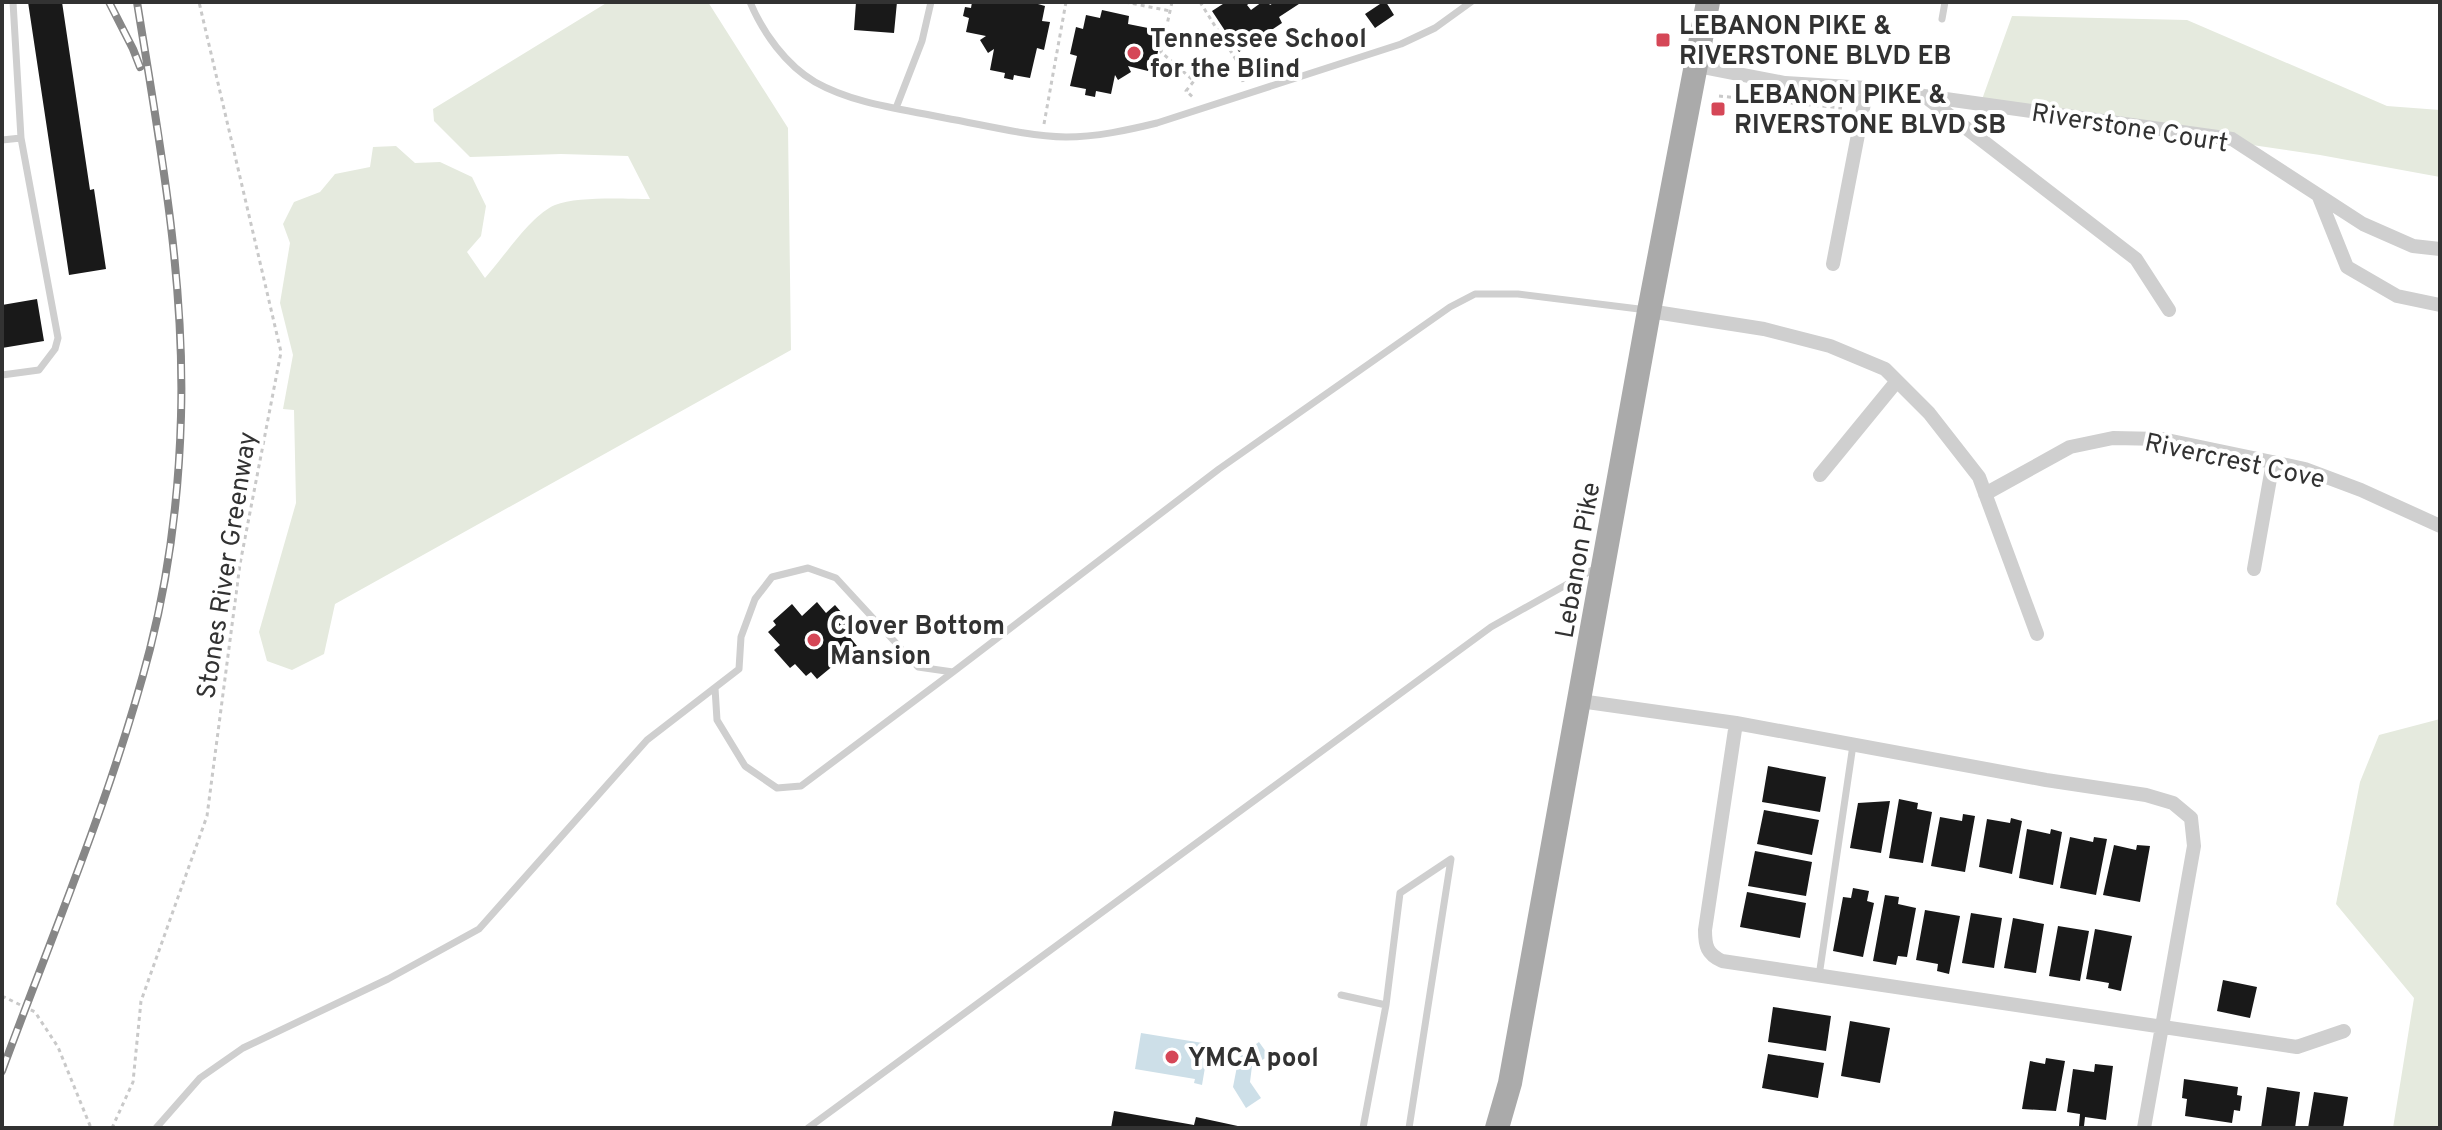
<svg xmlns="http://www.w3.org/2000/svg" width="2442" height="1130" font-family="Overpass,sans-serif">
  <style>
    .green { fill: #e5eade }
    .water { fill: #cddfe8 }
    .building { fill: #191919 }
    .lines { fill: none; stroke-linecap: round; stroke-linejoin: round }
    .path { stroke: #c9c9c9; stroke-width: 3; stroke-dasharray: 4 4; stroke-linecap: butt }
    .lane { stroke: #cfcfcf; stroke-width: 7 }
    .street { stroke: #cfcfcf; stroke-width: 14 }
    .primary { stroke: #aaa; stroke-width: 24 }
    .rail-casing { stroke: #878787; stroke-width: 8 }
    .rail { stroke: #fff; stroke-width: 5; stroke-dasharray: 15; stroke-linecap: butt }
    .poi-dot { fill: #d54757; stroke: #fff; stroke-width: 3 }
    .labels { text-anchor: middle; stroke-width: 8; stroke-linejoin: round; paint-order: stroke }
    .poi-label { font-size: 26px; font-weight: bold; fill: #323232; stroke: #fff; text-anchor: start }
    .street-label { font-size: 26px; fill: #323232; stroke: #fff }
  </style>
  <rect width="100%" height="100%" fill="#fff"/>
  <path class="green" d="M608,2H708L788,128L791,350L335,604L324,654L292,670L267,661L259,632L296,503L294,410L283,409L293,355L280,303L290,243L283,224L294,202L320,192L335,174L370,167L373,147L396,146L415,163L440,162L472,177L486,206L481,236L467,252L485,278C503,258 531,215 555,205C577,196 626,199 650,199L628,156L561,154L470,157L434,121L433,109Z
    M2012,16L2187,20L2387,106L2440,110V177L2320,155L1980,105Z
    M2440,719V1128H2393L2414,998L2336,904L2360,782L2379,735Z"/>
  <path class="water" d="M1141,1033L1209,1044L1202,1085L1194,1083L1195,1079L1135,1069Z
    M1259,1042L1269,1056L1252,1066L1250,1082L1261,1098L1246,1108L1233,1087L1239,1056Z"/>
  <path class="building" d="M28,2H62L90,190L94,189L106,269L69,275Z
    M856,2H897L894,33L854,30Z
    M972,2H1031L1045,6L1042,21L1050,22L1044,50L1037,48L1030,78L1014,75L1013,80L1004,78L1005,73L990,70L994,49L988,53L980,40L986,36L966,32L969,18L963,16L965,7L971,8Z
    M1226,2H1251L1247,5L1251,10L1262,2H1268L1270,5L1275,2H1302L1279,17L1282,23L1239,52L1212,11Z
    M1383,2H1386L1394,15L1375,28L1365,14Z
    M1102,10L1129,16L1128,24L1158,30L1154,46L1159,47L1157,56L1152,55L1148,71L1128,66L1131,72L1118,80L1115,75L1111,94L1096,91L1095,97L1085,95L1086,89L1070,86L1077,56L1070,54L1076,27L1083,29L1086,15L1100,18Z
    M37,299L44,341L2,348V305Z
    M817,602L826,613L835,605L855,628L848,635L857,646L817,679L811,672L806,676L795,664L790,668L774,650L780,645L768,632L776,625L773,621L792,604L802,616Z
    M1768,766L1826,777L1820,812L1762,802Z
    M1899,799L1918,803L1917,809L1932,812L1923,863L1889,858Z
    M1890,801L1881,853L1850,848L1858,803Z
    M1764,810L1819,820L1812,855L1757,844Z
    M1963,814L1975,816L1965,872L1931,866L1940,817L1962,821Z
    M2011,818L2022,821L2012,874L1979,867L1987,819L2010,823Z
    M2027,829L2050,834L2051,829L2062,832L2053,885L2019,878Z
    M2070,837L2093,842L2094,837L2107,839L2096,895L2060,888Z
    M2114,845L2136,850L2137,845L2150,846L2140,902L2103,895Z
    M1755,851L1812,862L1806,896L1748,886Z
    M1853,888L1869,891L1867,901L1874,903L1863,957L1833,951L1843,897L1851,898Z
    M1747,892L1806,903L1800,938L1740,927Z
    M1885,895L1899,897L1898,904L1916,908L1907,957L1898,956L1896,965L1873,961Z
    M1925,910L1960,916L1949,974L1937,971L1938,964L1916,960Z
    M1971,913L2002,918L1994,968L1962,963Z
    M2013,918L2044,924L2036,973L2004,968Z
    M2058,926L2089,931L2080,981L2049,976Z
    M2095,929L2132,936L2121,991L2108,988L2109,983L2086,979Z
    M2223,980L2257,987L2250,1018L2217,1011Z
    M1773,1007L1831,1016L1826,1051L1768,1042Z
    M1850,1021L1890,1028L1880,1083L1841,1076Z
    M1768,1054L1824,1063L1818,1098L1762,1088Z
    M2046,1058L2065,1061L2056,1111L2022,1109L2030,1061L2045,1064Z
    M2095,1064L2113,1066L2106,1120L2085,1117L2084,1126H2079L2080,1114L2067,1112L2073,1069L2094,1072Z
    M2184,1079L2238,1087L2237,1095L2242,1096L2240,1111L2234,1110L2232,1123L2185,1116L2187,1099L2182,1098Z
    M2267,1087L2300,1092L2295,1128H2261Z
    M2314,1092L2348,1097L2343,1128H2308Z
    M1114,1111L1194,1125L1196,1117L1247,1128H1111Z"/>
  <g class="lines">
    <path class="path" d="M1125,2L1170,11
      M1172,2L1161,52L1194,81L1186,91L1195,99
      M1200,2L1240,66L1243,82
      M1254,2H1255
      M1719,96L1842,108
      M1044,124L1066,2
      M2,996L35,1012L58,1047L91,1128
      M112,1128L133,1082L141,1001L207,816L240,564L281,352L199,2"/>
    <path class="lane" d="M750,2C763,33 786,65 815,82C854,104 902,109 945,118C985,125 1026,136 1066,137C1097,137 1128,130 1157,123L1401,44L1435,28L1471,2
      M1942,19L1945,2
      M896,108L922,41L931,2
      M2,140L21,138L13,2
      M2,375L39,370L55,349L58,338L21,138
      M715,688L717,720L745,766L777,788L801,786L953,672
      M1819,976L1853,745
      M1341,995L1386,1005
      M156,1128L200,1078L243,1048L388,979L479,929L647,740L739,669L741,637L755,599L772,577L808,568L836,578L918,667L953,672L1219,469L1450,307L1475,294H1518L1647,310
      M808,1128L1491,627L1596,568
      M1363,1128L1386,1005L1400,893L1451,859L1409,1128"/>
    <path class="street" d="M1697,66L1785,83L1867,88L2232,139L2363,224L2413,246L2440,249
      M1927,98L2136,259L2169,310
      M2319,197L2347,267L2397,296L2440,305
      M1833,264L1867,88
      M1649,311L1764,329L1830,346L1885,369L1929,413L1979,477L2037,634
      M1820,475L1897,381
      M1985,494L2070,447L2113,438L2162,439L2305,469L2361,490L2440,526
      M2254,569L2273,462
      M1580,701L1736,723L2046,780L2146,795L2173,803L2191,818L2194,846L2144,1128
      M1736,723L1705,930C1705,946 1707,954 1722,961L2297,1047L2344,1031"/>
    <path class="primary" d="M1497,1128L1510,1083L1649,311L1708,2"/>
    <g class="rail-casing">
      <path id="rail" d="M109,2L133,49L140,67
        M2,1071C53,932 113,793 150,649C169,574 179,494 181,416C185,277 159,139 137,2"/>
    </g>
    <use href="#rail" class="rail"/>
  </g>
  <g class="poi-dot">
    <rect x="1655" y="32" width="16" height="16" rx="4"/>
    <circle cx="1134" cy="53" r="8"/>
    <rect x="1710" y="101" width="16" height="16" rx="4"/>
    <circle cx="814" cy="640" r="8"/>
    <circle cx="1172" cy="1057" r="8"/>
  </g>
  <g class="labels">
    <g class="poi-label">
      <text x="1679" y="34">LEBANON PIKE &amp;<tspan x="1679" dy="30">RIVERSTONE BLVD EB</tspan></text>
      <text x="1150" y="47">Tennessee School<tspan x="1150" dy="30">for the Blind</tspan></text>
      <text x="1734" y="103">LEBANON PIKE &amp;<tspan x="1734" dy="30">RIVERSTONE BLVD SB</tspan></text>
      <text x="830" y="634">Clover Bottom<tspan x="830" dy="30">Mansion</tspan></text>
      <text x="1188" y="1066">YMCA pool</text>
    </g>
    <g class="street-label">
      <text transform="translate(2130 127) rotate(9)" y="9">Riverstone Court</text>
      <text transform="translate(2235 460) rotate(12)" y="9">Rivercrest Cove</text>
      <text transform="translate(1577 560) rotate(-80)" y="9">Lebanon Pike</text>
      <text transform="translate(226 565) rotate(-81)" y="9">Stones River Greenway</text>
    </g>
  </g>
  <rect width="2442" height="1130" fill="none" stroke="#323232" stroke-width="8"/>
</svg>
